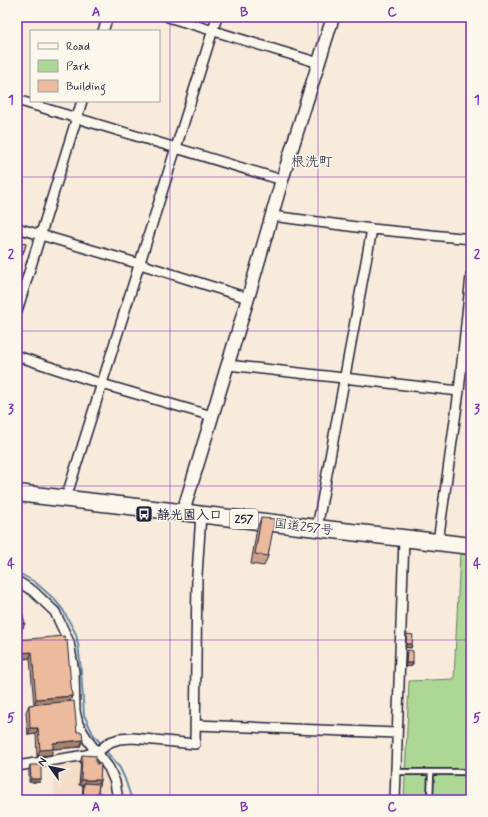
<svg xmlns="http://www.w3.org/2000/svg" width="488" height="817" font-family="Mynerve,'Klee One',sans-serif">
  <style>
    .built { fill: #f4ddc9 }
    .green { fill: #add794; stroke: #687c68 }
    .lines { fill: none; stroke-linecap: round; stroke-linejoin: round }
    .stream { stroke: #628aa6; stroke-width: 2 }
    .lane-casing { stroke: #22223b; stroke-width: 8 }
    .street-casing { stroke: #22223b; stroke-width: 12 }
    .secondary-casing { stroke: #22223b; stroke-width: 15 }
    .highway-casing { stroke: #22223b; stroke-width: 19 }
    .lane { stroke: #fbf7ec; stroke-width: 4.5 }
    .street { stroke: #fbf7ec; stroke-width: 9 }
    .secondary { stroke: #fbf7ec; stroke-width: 12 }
    .highway { stroke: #fbf7ec; stroke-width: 16 }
    .wall { fill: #cba187; stroke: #22223b }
    .shaded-wall { fill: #a5836e; stroke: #22223b }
    .building { fill: #ecbb9d; stroke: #22223b }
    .grid { fill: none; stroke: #7b2cbf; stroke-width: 1; stroke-opacity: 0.55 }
    .labels { text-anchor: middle; stroke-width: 3; stroke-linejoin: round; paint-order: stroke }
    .shield { fill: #fbf7ec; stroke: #636270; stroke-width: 1 }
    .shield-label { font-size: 12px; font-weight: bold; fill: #22223b }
    .poi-label { font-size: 13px; font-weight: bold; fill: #22223b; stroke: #fbf7ec; text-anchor: start }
    .street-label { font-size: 13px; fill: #22223b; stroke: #fbf7ec }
    .neighbourhood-label { font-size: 14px; fill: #22223b; stroke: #fbf7ec }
    .neatline { fill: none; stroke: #7b2cbf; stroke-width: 1.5 }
    .grid-label { font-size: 13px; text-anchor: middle; font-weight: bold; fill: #7b2cbf }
  </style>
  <rect width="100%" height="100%" fill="#f8ebdc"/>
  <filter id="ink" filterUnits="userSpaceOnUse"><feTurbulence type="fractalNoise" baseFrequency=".025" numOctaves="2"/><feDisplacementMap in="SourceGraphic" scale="8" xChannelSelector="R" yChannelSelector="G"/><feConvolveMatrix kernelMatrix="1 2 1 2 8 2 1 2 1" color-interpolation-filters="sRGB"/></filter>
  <g filter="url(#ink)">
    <path class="built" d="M97,758L104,768L110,781L114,800H54V764Z"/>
    <path class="green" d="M460,552L471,553V800H404L409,681L454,679Z"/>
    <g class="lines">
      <path class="stream" d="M17,572L35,582L54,599L63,610L76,634L78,644L81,670L84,715L93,734L102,745
        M104,749L120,768L125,779L132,800"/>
      <g class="lane-casing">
        <path id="lane" d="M396,772H471
          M430,800L431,772"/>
      </g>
      <g class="street-casing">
        <path id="street" d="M168,17L319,63
          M103,31L108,17
          M17,100L282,180
          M272,216L372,229L471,239
          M17,228L140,264L248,298
          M17,311L82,101
          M17,356L102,384L212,416
          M228,365L459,391
          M66,498L217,17
          M317,528L372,229
          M438,542L459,391L471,276
          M17,581L33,591L55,612L69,642L74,672L75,711L78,724L89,742L109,768L115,782L118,800
          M195,725L397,733
          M17,766L86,755L100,750L110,742L119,739L133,738L195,744L197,575L201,514
          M395,800L404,538"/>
      </g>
      <g class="secondary-casing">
        <path id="secondary" d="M183,512L248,298L282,180L333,17"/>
      </g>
      <g class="highway-casing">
        <path id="highway" d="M17,493L471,546"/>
      </g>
      <use href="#lane" class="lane"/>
      <use href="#street" class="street"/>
      <use href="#secondary" class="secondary"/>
      <use href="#highway" class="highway"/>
    </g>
    <path class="wall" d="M17,242L26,244L23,254L20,253L17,261Z
      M261,518L268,556L264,566L251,564L257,528Z
      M407,634L412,644L411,648L405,647L406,637Z
      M64,636L72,696L70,702L80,747L53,749L51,755L37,756L36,734L28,735L26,712L29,705H34L30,658L17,660Z
      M407,650L413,663L412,666L405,667L406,654Z
      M82,755L96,764L100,780L99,785L97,800H82L83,785H79L81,760Z
      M30,765L41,779L40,782H29V769Z"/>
    <path class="shaded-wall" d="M25,623L23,628L17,630V625Z
      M406,644H412L411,648L405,647Z
      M32,652L30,658L17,660V653Z
      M406,663H413L412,666L405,667Z
      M72,696L69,703L34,706L36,699Z
      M30,728H38L36,734L28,735Z
      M83,740L80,747L53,749L51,755L37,756L40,750L53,743Z
      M31,779H41L40,782H29Z
      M81,780H100L98,785L84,783L83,785H79Z
      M83,797L97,798V800H82Z"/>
    <path class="building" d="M17,227L20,228L17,236Z
      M17,242L26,244L24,251L21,250L19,257H17Z
      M261,518L275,519L268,556L255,554Z
      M17,604H20L25,623L17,625Z
      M407,634L413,635L412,644H406Z
      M64,636L65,641L67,640L72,696L36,699L32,652L17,653V640Z
      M407,650L413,651V663H406Z
      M74,701L77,732H82L83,740L53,743V749L40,750L38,728H30L29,705Z
      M82,755L96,756V764H101L100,780H81Z
      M30,765H41V779H31Z
      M84,783L99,784L97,798L83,797Z
      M99,793L108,794L107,800L99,799Z"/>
  </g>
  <path class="grid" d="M170,17V800M318,17V800M17,177H471M17,331H471M17,486H471M17,640H471"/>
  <defs>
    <g id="bus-square" transform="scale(0.9)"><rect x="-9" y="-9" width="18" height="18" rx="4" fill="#22223b" stroke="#fbf7ec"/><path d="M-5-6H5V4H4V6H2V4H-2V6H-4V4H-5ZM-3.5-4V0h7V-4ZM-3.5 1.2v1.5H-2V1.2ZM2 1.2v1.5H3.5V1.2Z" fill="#fff"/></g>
  </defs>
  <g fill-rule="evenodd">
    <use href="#bus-square" x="144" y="514"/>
  </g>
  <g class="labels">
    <rect class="shield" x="230" y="509" width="28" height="20" rx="3"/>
    <g class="shield-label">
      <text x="244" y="523">257</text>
    </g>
    <g class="poi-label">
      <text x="157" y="519">静光園入口</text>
    </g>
    <g class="street-label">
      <text transform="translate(304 526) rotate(7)" y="5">国道257号</text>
    </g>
    <g class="neighbourhood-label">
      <text x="312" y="166">根洗町</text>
    </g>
  </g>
  <rect width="488" height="817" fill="none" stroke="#fbf7ec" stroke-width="44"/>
  <rect x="30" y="30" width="130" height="72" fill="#fbf7ec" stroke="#a4a2a5"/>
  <rect x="38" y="43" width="20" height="6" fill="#fbf7ec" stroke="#a4a2a5"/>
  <text x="66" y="50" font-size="12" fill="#22223b">Road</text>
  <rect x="38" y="60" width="20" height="12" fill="#add794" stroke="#a4a2a5"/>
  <text x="66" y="70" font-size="12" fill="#22223b">Park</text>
  <rect x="38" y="80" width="20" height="12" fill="#ecbb9d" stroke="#a4a2a5"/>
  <text x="66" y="90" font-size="12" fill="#22223b">Building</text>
  <g transform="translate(50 767) rotate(303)" stroke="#fbf7ec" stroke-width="3" paint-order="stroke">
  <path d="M0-3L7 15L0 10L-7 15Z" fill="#22223b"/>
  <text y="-6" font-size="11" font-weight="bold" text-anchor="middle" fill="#22223b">N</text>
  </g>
  <rect x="22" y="22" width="444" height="773" class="neatline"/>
  <g class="grid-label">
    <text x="96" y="16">A</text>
    <text x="244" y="16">B</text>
    <text x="392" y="16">C</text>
    <text x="11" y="104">1</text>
    <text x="477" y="104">1</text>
    <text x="11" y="258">2</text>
    <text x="477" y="258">2</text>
    <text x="11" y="413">3</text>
    <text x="477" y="413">3</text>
    <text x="11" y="568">4</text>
    <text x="477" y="568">4</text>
    <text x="11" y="722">5</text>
    <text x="477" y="722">5</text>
    <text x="96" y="811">A</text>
    <text x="244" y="811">B</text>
    <text x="392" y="811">C</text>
  </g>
</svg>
